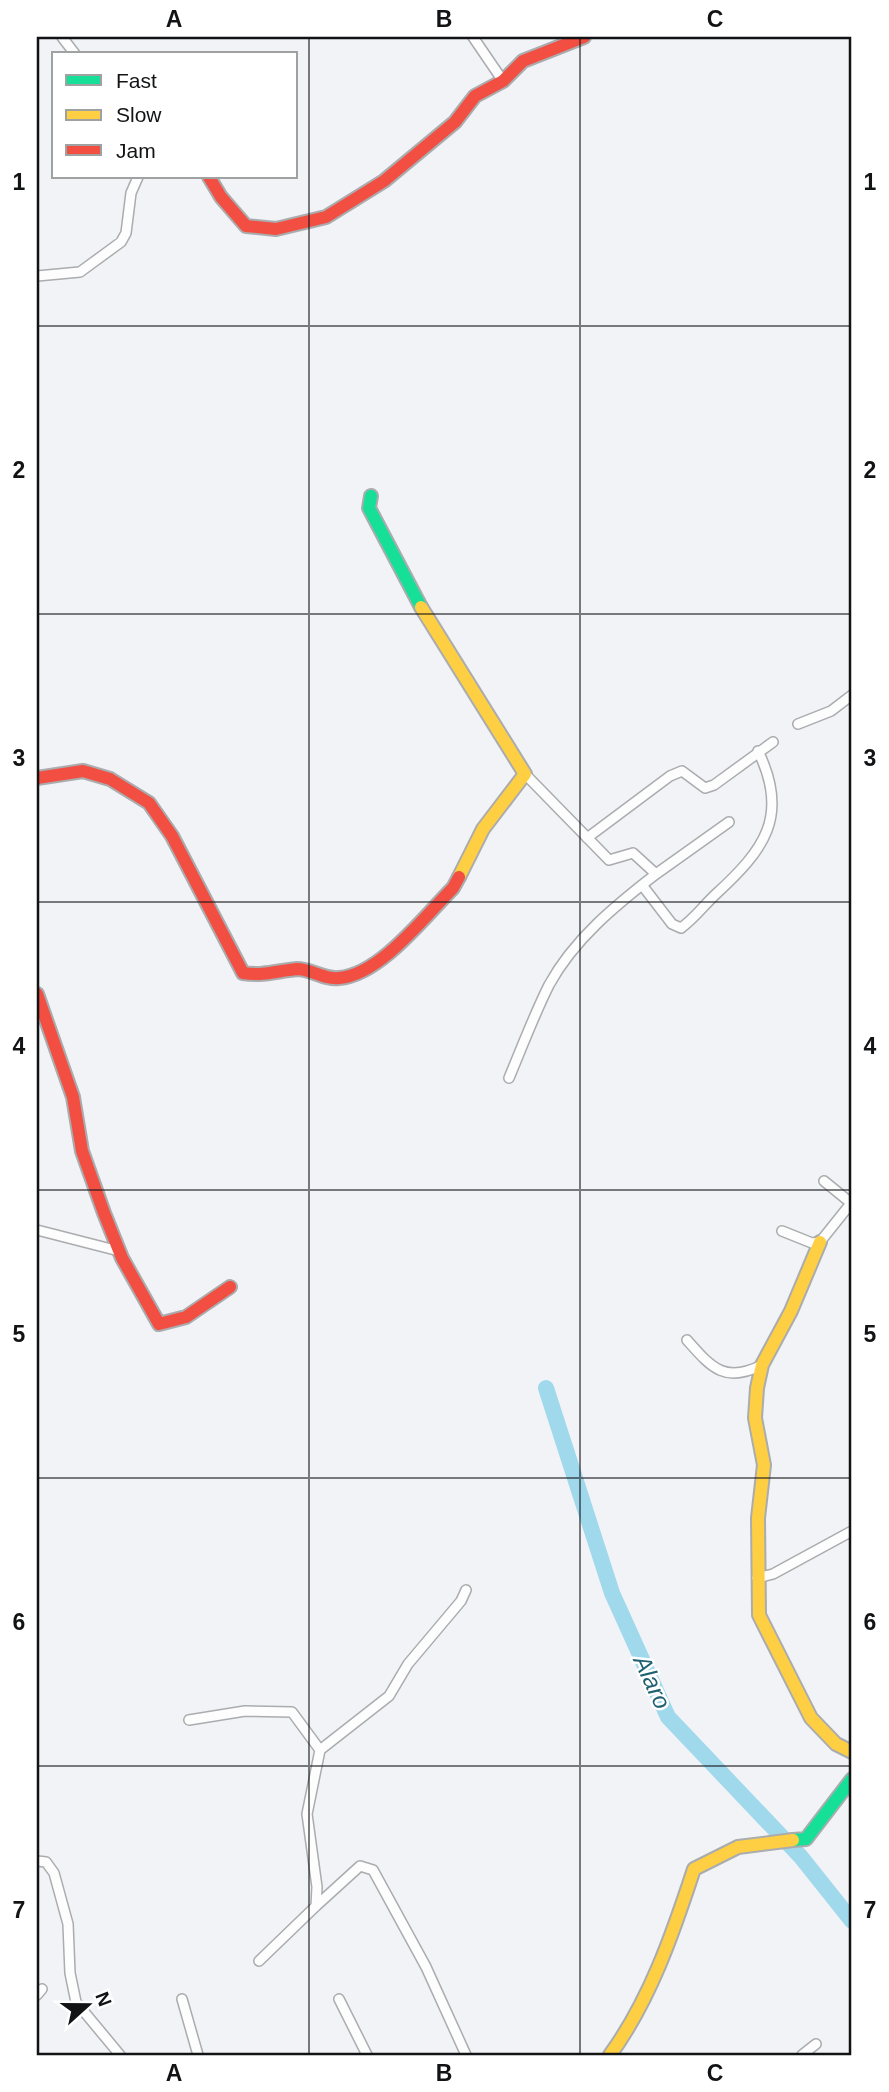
<svg xmlns="http://www.w3.org/2000/svg" width="889" height="2092" font-family="Helvetica,sans-serif">
  <style>
    .lines { fill: none; stroke-linecap: round; stroke-linejoin: round }
    .river { stroke: #a0d8ec; stroke-width: 16 }
    .street-casing { stroke: #aaacae; stroke-width: 12 }
    .fast-casing { stroke: #aaacae; stroke-width: 16 }
    .slow-casing { stroke: #aaacae; stroke-width: 16 }
    .jam-casing { stroke: #aaacae; stroke-width: 16 }
    .street { stroke: #fdfdfe; stroke-width: 9 }
    .fast { stroke: #16e098; stroke-width: 12 }
    .slow { stroke: #ffcf43; stroke-width: 12 }
    .jam { stroke: #f24e42; stroke-width: 12 }
    .grid { fill: none; stroke: #121315; stroke-width: 2; stroke-opacity: 0.55 }
    .labels { text-anchor: middle; stroke-width: 5; stroke-linejoin: round; paint-order: stroke }
    .water-label { font-size: 24px; font-style: italic; fill: #206072; stroke: #fff }
    .neatline { fill: none; stroke: #121315; stroke-width: 2.5 }
    .grid-label { font-size: 23px; text-anchor: middle; font-weight: bold; fill: #121315 }
  </style>
  <rect width="100%" height="100%" fill="#f1f3f7"/>
  <g class="lines">
    <path class="river" d="M546,1388L612,1593L668,1717L801,1857L852,1921"/>
    <g class="street-casing">
      <path id="street" d="M62,37L75,54
        M473,37L503,81
        M37,276L80,272L121,242L126,233L131,193L138,177
        M798,724L831,711L852,695
        M587,838L670,776L682,771L705,788L714,785L773,742
        M656,874L729,822
        M642,885L672,924L681,928C695,918 704,905 716,894C764,850 790,816 758,751
        M509,1078C522,1047 534,1015 549,985C574,939 616,905 656,874L633,853L609,860L525,774
        M824,1181L851,1203
        M37,1230L119,1251
        M782,1231L812,1243L820,1242L852,1202
        M687,1340C711,1367 724,1384 762,1365
        M757,1578L773,1574L852,1531
        M189,1720L245,1711L292,1712L320,1750L307,1814L317,1887L316,1906L259,1961
        M320,1750L389,1696L408,1664L461,1601L466,1590
        M37,1861L46,1862L54,1873L68,1924L70,1973L76,2002L120,2055
        M316,1906L360,1866L373,1870L426,1967L466,2055
        M37,1995L42,1989
        M182,1999L198,2055
        M339,1999L367,2055
        M802,2055L816,2044"/>
    </g>
    <g class="fast-casing">
      <path id="fast" d="M371,496L369,508L421,607
        M793,1840L806,1839L852,1779"/>
    </g>
    <g class="slow-casing">
      <path id="slow" d="M421,607L525,774L483,829L459,877
        M820,1242L791,1311L762,1365L757,1388L755,1418L764,1465L758,1518L759,1615L811,1718L836,1744L852,1752
        M610,2055C650,2000 673,1933 694,1869L738,1847L793,1840"/>
    </g>
    <g class="jam-casing">
      <path id="jam" d="M209,177L221,197L246,226L276,229L326,217L384,181L455,122L475,96L503,81L523,61L584,37
        M37,778L83,771L110,779L149,803L172,836L243,973C265,976 276,971 297,969C311,969 325,980 339,978C380,975 425,916 453,888L459,877
        M37,994L73,1097L82,1151L104,1213L122,1258L159,1324L186,1317L230,1287"/>
    </g>
    <use href="#street" class="street"/>
    <use href="#fast" class="fast"/>
    <use href="#slow" class="slow"/>
    <use href="#jam" class="jam"/>
  </g>
  <path class="grid" d="M309,37V2055M580,37V2055M37,326H852M37,614H852M37,902H852M37,1190H852M37,1478H852M37,1766H852"/>
  <g class="labels">
    <g class="water-label">
      <text transform="translate(652 1682) rotate(65)" y="8">Alaro</text>
    </g>
  </g>
  <rect width="889" height="2092" fill="none" stroke="#ffffff" stroke-width="77"/>
  <rect x="52" y="52" width="245" height="126" fill="#ffffff" stroke="#a0a1a1" stroke-width="2"/>
  <rect x="66" y="75" width="35" height="10" fill="#16e098" stroke="#a0a1a1" stroke-width="2"/>
  <text x="116" y="88" font-size="21" fill="#121315">Fast</text>
  <rect x="66" y="110" width="35" height="10" fill="#ffcf43" stroke="#a0a1a1" stroke-width="2"/>
  <text x="116" y="122" font-size="21" fill="#121315">Slow</text>
  <rect x="66" y="145" width="35" height="10" fill="#f24e42" stroke="#a0a1a1" stroke-width="2"/>
  <text x="116" y="158" font-size="21" fill="#121315">Jam</text>
  <g transform="translate(88 2005) rotate(69)" stroke="#ffffff" stroke-width="5" paint-order="stroke">
  <path d="M0-5L12 26L0 18L-12 26Z" fill="#121315"/>
  <text y="-10" font-size="19" font-weight="bold" text-anchor="middle" fill="#121315">N</text>
  </g>
  <rect x="38" y="38" width="812" height="2016" class="neatline"/>
  <g class="grid-label">
    <text x="174" y="27">A</text>
    <text x="444" y="27">B</text>
    <text x="715" y="27">C</text>
    <text x="19" y="190">1</text>
    <text x="870" y="190">1</text>
    <text x="19" y="478">2</text>
    <text x="870" y="478">2</text>
    <text x="19" y="766">3</text>
    <text x="870" y="766">3</text>
    <text x="19" y="1054">4</text>
    <text x="870" y="1054">4</text>
    <text x="19" y="1342">5</text>
    <text x="870" y="1342">5</text>
    <text x="19" y="1630">6</text>
    <text x="870" y="1630">6</text>
    <text x="19" y="1918">7</text>
    <text x="870" y="1918">7</text>
    <text x="174" y="2081">A</text>
    <text x="444" y="2081">B</text>
    <text x="715" y="2081">C</text>
  </g>
</svg>
